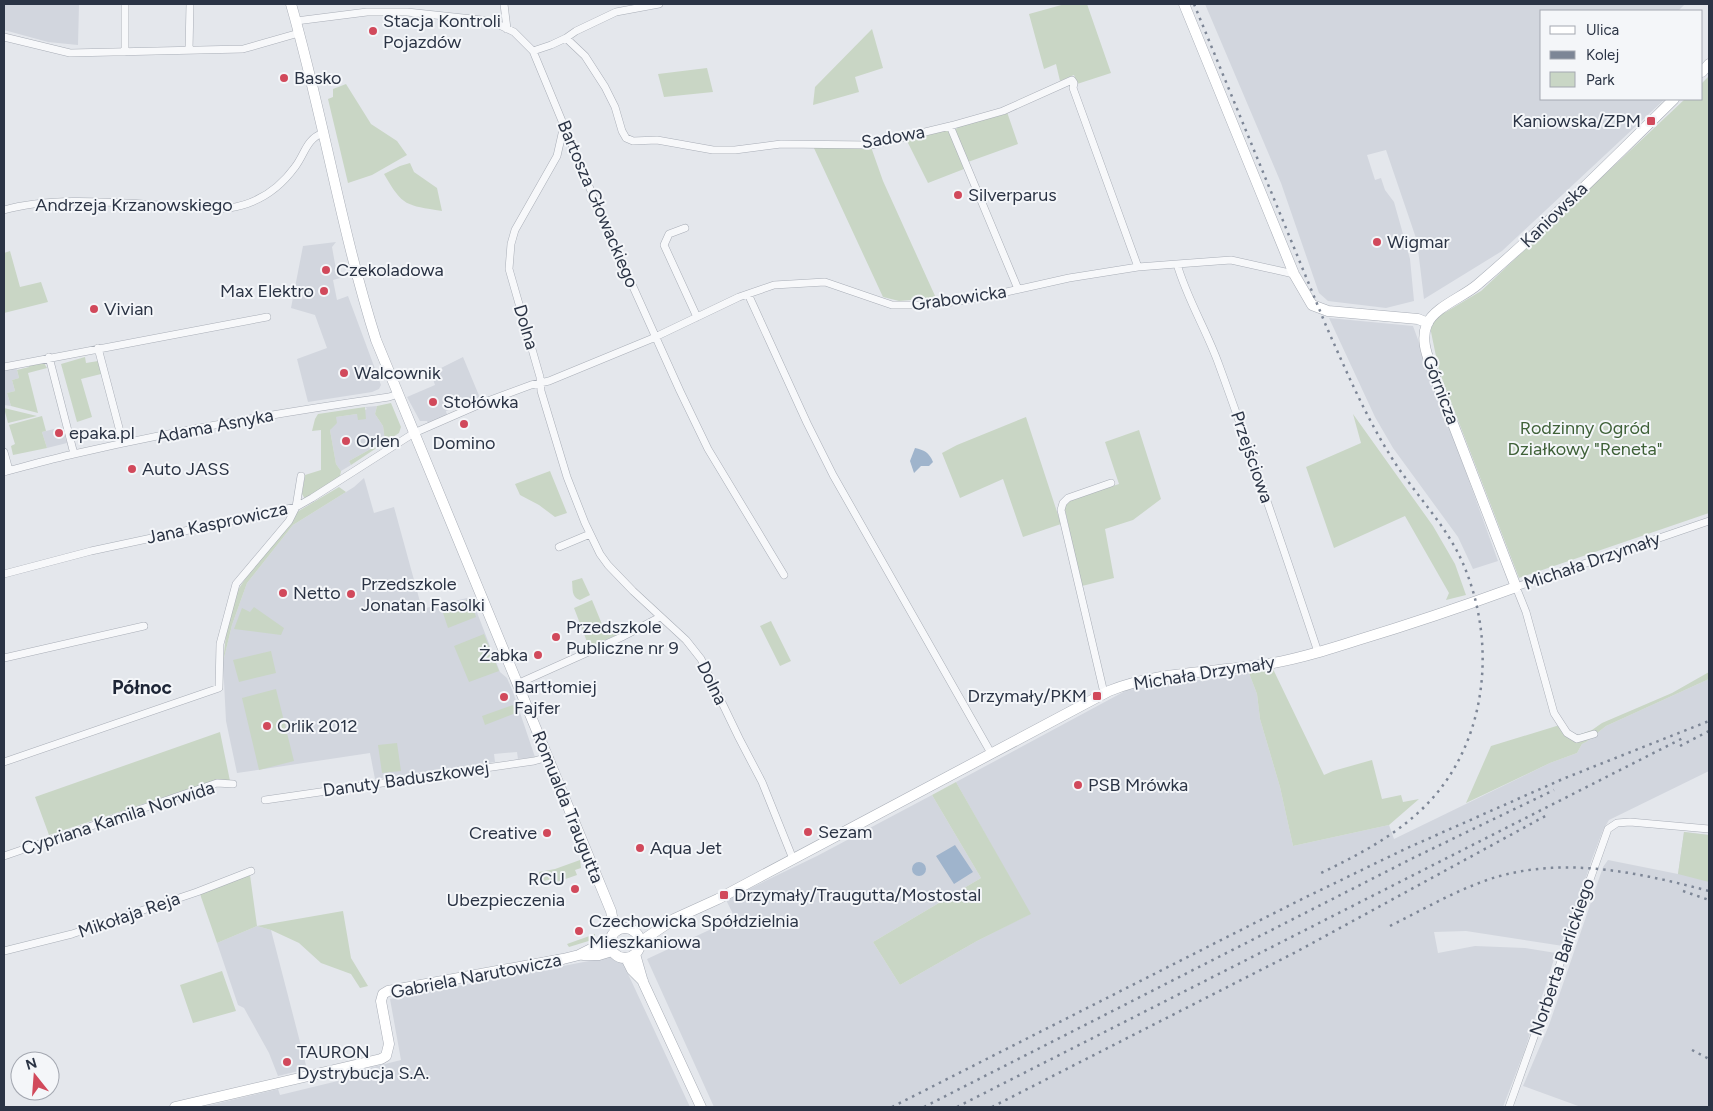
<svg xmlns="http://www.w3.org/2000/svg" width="1713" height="1111" font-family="Figtree,sans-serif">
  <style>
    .built { fill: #d2d6de }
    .green { fill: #c9d6c5 }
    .water { fill: #9fb4cc }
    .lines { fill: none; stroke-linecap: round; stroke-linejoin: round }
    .street-casing { stroke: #a9aeb7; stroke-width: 8 }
    .secondary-casing { stroke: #a9aeb7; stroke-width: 11 }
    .street { stroke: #f7f8fa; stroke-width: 7 }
    .secondary { stroke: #fff; stroke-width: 10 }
    .rail { stroke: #7d8696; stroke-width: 2.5; stroke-dasharray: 2.5 5; stroke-linecap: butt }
    .poi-dot { fill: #d1495b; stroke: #f4f6f9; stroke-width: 2 }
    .labels { text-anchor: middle; stroke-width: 4; stroke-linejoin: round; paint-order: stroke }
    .poi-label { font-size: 18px; fill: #2b3445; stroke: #f4f6f9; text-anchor: start }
    .street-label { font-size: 18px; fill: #2b3445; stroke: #f4f6f9 }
    .park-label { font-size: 18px; fill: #3f6138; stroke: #f4f6f9 }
    .neighbourhood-label { font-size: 19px; font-weight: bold; fill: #1d2536; stroke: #f4f6f9 }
  </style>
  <rect width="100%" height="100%" fill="#e4e7ec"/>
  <path class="built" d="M4,4H79L78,45L48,42L4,30Z
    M1205,4H1685L1678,11H1542V99H1665L1502,251L1424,299L1417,241L1386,150L1367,155L1375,180L1381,178L1385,190L1394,202L1410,259L1414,301L1386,308L1328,301L1319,293L1281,183Z
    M336,242L332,247L337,275L343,274L344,277L333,280L337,300L348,296L381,385L379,389L372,392L308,402L297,359L327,348L315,315L291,308L303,246Z
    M1329,318L1413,326L1498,561L1473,569L1458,537L1393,448L1375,417Z
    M463,357L480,398L446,411L447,415L428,423L427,421H420L407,397L435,385L431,373Z
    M16,367L19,378L12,380L15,391L7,393L11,406L4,405V370Z
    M377,406L375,414L383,426L385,441L349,461L351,465L341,471L336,464L330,430L336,417L357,414L367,409L365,407Z
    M62,427L67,443L47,448L42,432Z
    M364,478L374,513L394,507L422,609L471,597L500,672L507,678L513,692L535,757L518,759L517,752L494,754L495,762L375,779L370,753L237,773L226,721L223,662L232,625L247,583L293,525L354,487Z
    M1249,673L1257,694L1260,719L1280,787L1293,846L1389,825L1394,839L1550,763L1577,753L1582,744L1586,742L1606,726L1709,679V771L1609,820L1603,830L1592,859L1563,946L1466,931L1434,932L1438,953L1475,946L1525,948L1556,953L1524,1052L1503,1107H714L647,959L735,918L726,900L817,856L932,795L981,878L873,942L900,985L977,941L1030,914L956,782L1127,690Z
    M1684,832L1709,835V1107H1581L1523,1086L1549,1025L1603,867L1608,860L1678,874Z
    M257,926L271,930L307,1069L278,1076L269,1053L244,1008L238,1005L217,943Z
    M610,957L622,961L690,1107H202L278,1089L280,1095L346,1079L345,1074L401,1060L390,999Z"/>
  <path class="green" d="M1065,4H1087L1111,73L1077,84L1074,75L1060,81L1056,64L1044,69L1029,14Z
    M872,29L883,68L855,77L859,92L813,105L815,87Z
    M707,68L713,92L664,97L658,74Z
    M1709,76V513L1519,578L1439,371L1429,322L1481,291L1685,99H1702V83Z
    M346,84L371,124L397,141L407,155L372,175L348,183L328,99L333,97V89Z
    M1007,112L1018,144L968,162L955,130L958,127Z
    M944,130L949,131L964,169L928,183L906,139Z
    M813,146L871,147L883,181L936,298L899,301L883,297Z
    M410,163L414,172L437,188L442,211C406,205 403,207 384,174L400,166Z
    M10,251L20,287L41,282L48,302L4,313V253Z
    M85,357L86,363L98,361L101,374L81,379L92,417L77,422L61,364Z
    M44,363L47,368L28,373L38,413L11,406L7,393L15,391L12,380L19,378L17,370L29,367L28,364Z
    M391,403L401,427L399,433L351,465L349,461L385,441L383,426L375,414L377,406Z
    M365,407L366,419L358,420L357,414L336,417L337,423L330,430L336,464L341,471L340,476L305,499L302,494L305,475L321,470V430L312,431L315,419L318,414Z
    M4,408L37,416L8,423Z
    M1353,414L1433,526L1455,564L1466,595L1446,600L1449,593L1405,516L1334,548L1306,467L1361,443Z
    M42,416L46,431L42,432L47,448L13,455L11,446L15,444L9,425Z
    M1026,417L1061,524L1023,537L1003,479L960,498L942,453L957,445Z
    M1139,430L1161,499L1133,520L1105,529L1114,578L1082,586L1065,510V506L1070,500L1119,484L1105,442Z
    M550,471L567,513L555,517L539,505L520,495L515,484Z
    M339,487L346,492L293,525L247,583L232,625L223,662L226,635L236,593L251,570L297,512Z
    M582,578L590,595L580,600C571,597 573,589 572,581Z
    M470,599L476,617L448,628L441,607Z
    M592,600L604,629L620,623L624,632L589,647L574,608Z
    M254,607L284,628L281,635L234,629L242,608L250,612Z
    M771,621L791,661L780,666L760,626Z
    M484,634L499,671L469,682L454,646Z
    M271,651L276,673L239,682L233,660Z
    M1273,669L1324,775L1333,771L1372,760L1382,799L1401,795L1403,802L1419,799L1389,825L1293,846L1280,787L1260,719L1257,694L1249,673Z
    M1709,672V679L1606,726L1586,742L1582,744L1577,753L1550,763L1466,803L1491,746L1563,724L1570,731L1578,735L1592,730L1602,723L1672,693Z
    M276,689L294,761L259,770L242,698Z
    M513,705L516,713L485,725L482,716Z
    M220,732L230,781L216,780L49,835L35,797Z
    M397,743L401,771L382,773L378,745Z
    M956,782L1031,914L977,941L900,985L873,942L981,878L932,795Z
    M1684,832L1709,835V882L1678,874Z
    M580,860L581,868L575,870L577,875L557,882L547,880L540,882L539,872L555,869Z
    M250,875L257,926L343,911L351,958L368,986L360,988L351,974L321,963L299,943L271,930L257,926L217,943L200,894Z
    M595,934V939L569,947L567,944Z
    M222,971L236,1011L193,1023L180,985Z"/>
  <path class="water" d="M915,448C924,450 929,452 933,462L929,466H921L914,473L910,461Z
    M955,845L973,872L954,884L936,856Z
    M912 869a7 7 0 1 1 14 0a7 7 0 1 1-14 0Z"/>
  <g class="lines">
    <g class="street-casing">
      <path id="street" d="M504,4L507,29
        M296,21L367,12H407L491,21L514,32L533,51L603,220L680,391L708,449L784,575
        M4,37L70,53L243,49L299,33
        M566,38L585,56L605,87L615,107L622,131L626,138L633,141L657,140L713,150H735L781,144L871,145L950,126L1003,111L1072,80L1074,83L1073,88L1138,267
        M189,50L190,4
        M533,51L551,45L566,38L576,31L616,12L659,4
        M125,52V4
        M564,125L557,156L515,230L511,244L509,269L540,377L541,391L567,477L585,523L600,554L608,565L633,591L686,640L701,659L739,738L762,782L793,859
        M950,126L1018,289
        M4,210C56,195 128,204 183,206C198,207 214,209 229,208C257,204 279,189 295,167C305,154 306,139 323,133
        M685,228L669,234L664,245L697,317
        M1177,264C1187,299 1207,331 1219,365C1254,461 1286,556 1318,652
        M748,294L807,423L833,475L991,753
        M98,348L123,443
        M49,357L74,454
        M4,367L267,317
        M4,452L9,470
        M4,472C27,466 51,459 74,454C178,430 283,412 389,397L398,394
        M559,547L590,534
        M4,574L91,551L296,507L312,498L414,433L485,402L531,385L549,381L651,339L739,297L774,285L825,282L892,305H933L984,297L1069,278L1138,267L1177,264L1231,260L1294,274
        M4,658L144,626
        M517,684L624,636L660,617
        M1104,693L1061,510L1063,503L1068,498L1111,483
        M1594,734L1577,739L1567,733L1554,713L1526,612L1516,587L1709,521
        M4,762L219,688L220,644L236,584L289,521L296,507L301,476
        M265,800L534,761L548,757
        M4,856L217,783L233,784
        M4,951L72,934L197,892L251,871
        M1509,1107L1608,829L1617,823L1630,822L1709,829"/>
    </g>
    <g class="secondary-casing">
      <path id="secondary" d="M291,4C323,115 341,230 376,340L611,911L615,932
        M1184,4L1294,274L1312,305L1328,311L1418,319L1428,323
        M1702,72L1709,64
        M610 943a15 15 0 1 1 30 0a15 15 0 1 1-30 0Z
        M640,942L674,919L718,899L1109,691C1161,670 1219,673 1273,663C1302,658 1330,649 1358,640C1411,624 1464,606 1516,587L1433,372C1428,357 1420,341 1427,324C1435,307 1463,297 1477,285C1546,226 1610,162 1674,99
        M635,954L643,982L701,1107
        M583,955H599L612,951
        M626,958L632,970L643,981
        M175,1107L381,1059L386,1056L389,1044L381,1001L383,994L388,991L563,959L579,955L597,946L610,944"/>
    </g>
    <use href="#street" class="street"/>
    <use href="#secondary" class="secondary"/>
    <path class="rail" d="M1194,4L1327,328C1348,375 1368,422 1397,466C1418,497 1445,525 1461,559C1499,642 1488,748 1420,811C1390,839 1354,857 1317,875
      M1680,746L1709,731
      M1683,891L1709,900
      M1390,926C1422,910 1453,892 1487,880C1560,855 1637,872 1709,891
      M1692,1050L1709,1059
      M892,1107L1298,901L1405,849L1565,778L1709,721
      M924,1107L1413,858L1554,790
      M957,1107L1685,737
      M992,1107L1296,952L1549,814"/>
  </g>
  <g class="poi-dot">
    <circle cx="373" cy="31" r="5"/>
    <circle cx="284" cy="78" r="5"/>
    <rect x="1646" y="116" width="10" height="10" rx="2.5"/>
    <circle cx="958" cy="195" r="5"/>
    <circle cx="1377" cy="242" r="5"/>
    <circle cx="326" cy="270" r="5"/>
    <circle cx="324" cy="291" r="5"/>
    <circle cx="94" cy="309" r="5"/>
    <circle cx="344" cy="373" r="5"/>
    <circle cx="433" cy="402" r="5"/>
    <circle cx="464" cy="424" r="5"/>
    <circle cx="59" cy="433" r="5"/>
    <circle cx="346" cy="441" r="5"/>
    <circle cx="132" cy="469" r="5"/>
    <circle cx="283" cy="593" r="5"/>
    <circle cx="351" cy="594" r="5"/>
    <circle cx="556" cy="637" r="5"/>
    <circle cx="538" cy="655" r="5"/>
    <rect x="1092" y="691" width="10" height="10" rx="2.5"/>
    <circle cx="504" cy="697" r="5"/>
    <circle cx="267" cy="726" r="5"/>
    <circle cx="1078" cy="785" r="5"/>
    <circle cx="808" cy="832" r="5"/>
    <circle cx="547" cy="833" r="5"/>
    <circle cx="640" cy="848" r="5"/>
    <circle cx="575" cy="889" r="5"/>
    <rect x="719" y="890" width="10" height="10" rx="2.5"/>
    <circle cx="579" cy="931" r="5"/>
    <circle cx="287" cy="1062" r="5"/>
  </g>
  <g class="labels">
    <g class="poi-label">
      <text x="383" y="27">Stacja Kontroli<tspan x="383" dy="21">Pojazdów</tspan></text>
      <text x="294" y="84">Basko</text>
      <text x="1641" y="127" text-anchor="end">Kaniowska/ZPM</text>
      <text x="968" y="201">Silverparus</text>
      <text x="1387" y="248">Wigmar</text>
      <text x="336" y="276">Czekoladowa</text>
      <text x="314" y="297" text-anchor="end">Max Elektro</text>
      <text x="104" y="315">Vivian</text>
      <text x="354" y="379">Walcownik</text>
      <text x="443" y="408">Stołówka</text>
      <text x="69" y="439">epaka.pl</text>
      <text x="356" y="447">Orlen</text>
      <text x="464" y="449" text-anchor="middle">Domino</text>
      <text x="142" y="475">Auto JASS</text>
      <text x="361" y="590">Przedszkole<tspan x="361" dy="21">Jonatan Fasolki</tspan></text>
      <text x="293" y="599">Netto</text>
      <text x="566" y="633">Przedszkole<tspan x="566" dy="21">Publiczne nr 9</tspan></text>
      <text x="528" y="661" text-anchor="end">Żabka</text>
      <text x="514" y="693">Bartłomiej<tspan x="514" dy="21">Fajfer</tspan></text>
      <text x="1087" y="702" text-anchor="end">Drzymały/PKM</text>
      <text x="277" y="732">Orlik 2012</text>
      <text x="1088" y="791">PSB Mrówka</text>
      <text x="818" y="838">Sezam</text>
      <text x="537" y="839" text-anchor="end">Creative</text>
      <text x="650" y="854">Aqua Jet</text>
      <text x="565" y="885" text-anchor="end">RCU<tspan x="565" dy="21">Ubezpieczenia</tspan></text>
      <text x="734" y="901">Drzymały/Traugutta/Mostostal</text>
      <text x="589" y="927">Czechowicka Spółdzielnia<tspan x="589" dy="21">Mieszkaniowa</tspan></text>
      <text x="297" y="1058">TAURON<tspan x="297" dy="21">Dystrybucja S.A.</tspan></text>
    </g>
    <g class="street-label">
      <text transform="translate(893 137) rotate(-10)" y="6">Sadowa</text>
      <text transform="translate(598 204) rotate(67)" y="6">Bartosza Głowackiego</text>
      <text x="134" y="211">Andrzeja Krzanowskiego</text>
      <text transform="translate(1554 215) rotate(-44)" y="6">Kaniowska</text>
      <text transform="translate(959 298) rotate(-8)" y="6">Grabowicka</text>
      <text transform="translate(526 327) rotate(73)" y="6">Dolna</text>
      <text transform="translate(1441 390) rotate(69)" y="6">Górnicza</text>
      <text transform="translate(215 426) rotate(-11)" y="6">Adama Asnyka</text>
      <text transform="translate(1252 457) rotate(71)" y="6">Przejściowa</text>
      <text transform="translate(217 523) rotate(-12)" y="6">Jana Kasprowicza</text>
      <text transform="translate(1592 561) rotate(-19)" y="6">Michała Drzymały</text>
      <text transform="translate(1204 673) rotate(-9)" y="6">Michała Drzymały</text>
      <text transform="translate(712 683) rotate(64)" y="6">Dolna</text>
      <text transform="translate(406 779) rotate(-8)" y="6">Danuty Baduszkowej</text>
      <text transform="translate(568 807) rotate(68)" y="6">Romualda Traugutta</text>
      <text transform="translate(118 818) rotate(-18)" y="6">Cypriana Kamila Norwida</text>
      <text transform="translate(129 915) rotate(-19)" y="6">Mikołaja Reja</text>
      <text transform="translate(1562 957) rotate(-71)" y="6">Norberta Barlickiego</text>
      <text transform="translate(476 976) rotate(-11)" y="6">Gabriela Narutowicza</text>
    </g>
    <g class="park-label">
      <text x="1585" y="434">Rodzinny Ogród<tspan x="1585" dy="21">Działkowy "Reneta"</tspan></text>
    </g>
    <g class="neighbourhood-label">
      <text x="142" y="694">Północ</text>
    </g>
  </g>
  <rect width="1713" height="1111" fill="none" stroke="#2b3445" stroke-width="10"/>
  <rect x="1540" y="10" width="162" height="90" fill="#f4f6f9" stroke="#a4a8b1"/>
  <rect x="1550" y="26" width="25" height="8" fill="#ffffff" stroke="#a4a8b1"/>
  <text x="1586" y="35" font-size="15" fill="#2b3445">Ulica</text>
  <rect x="1550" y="51" width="25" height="8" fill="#7d8696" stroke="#a4a8b1"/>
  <text x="1586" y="60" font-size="15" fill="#2b3445">Kolej</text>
  <rect x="1550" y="72" width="25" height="15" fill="#c9d6c5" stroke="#a4a8b1"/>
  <text x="1586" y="85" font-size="15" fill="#2b3445">Park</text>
  <g transform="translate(35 1076) rotate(343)"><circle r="24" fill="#f4f6f9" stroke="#a4a8b1"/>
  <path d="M0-4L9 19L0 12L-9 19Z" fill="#d1495b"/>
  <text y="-8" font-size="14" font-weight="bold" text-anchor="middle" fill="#2b3445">N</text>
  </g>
</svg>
